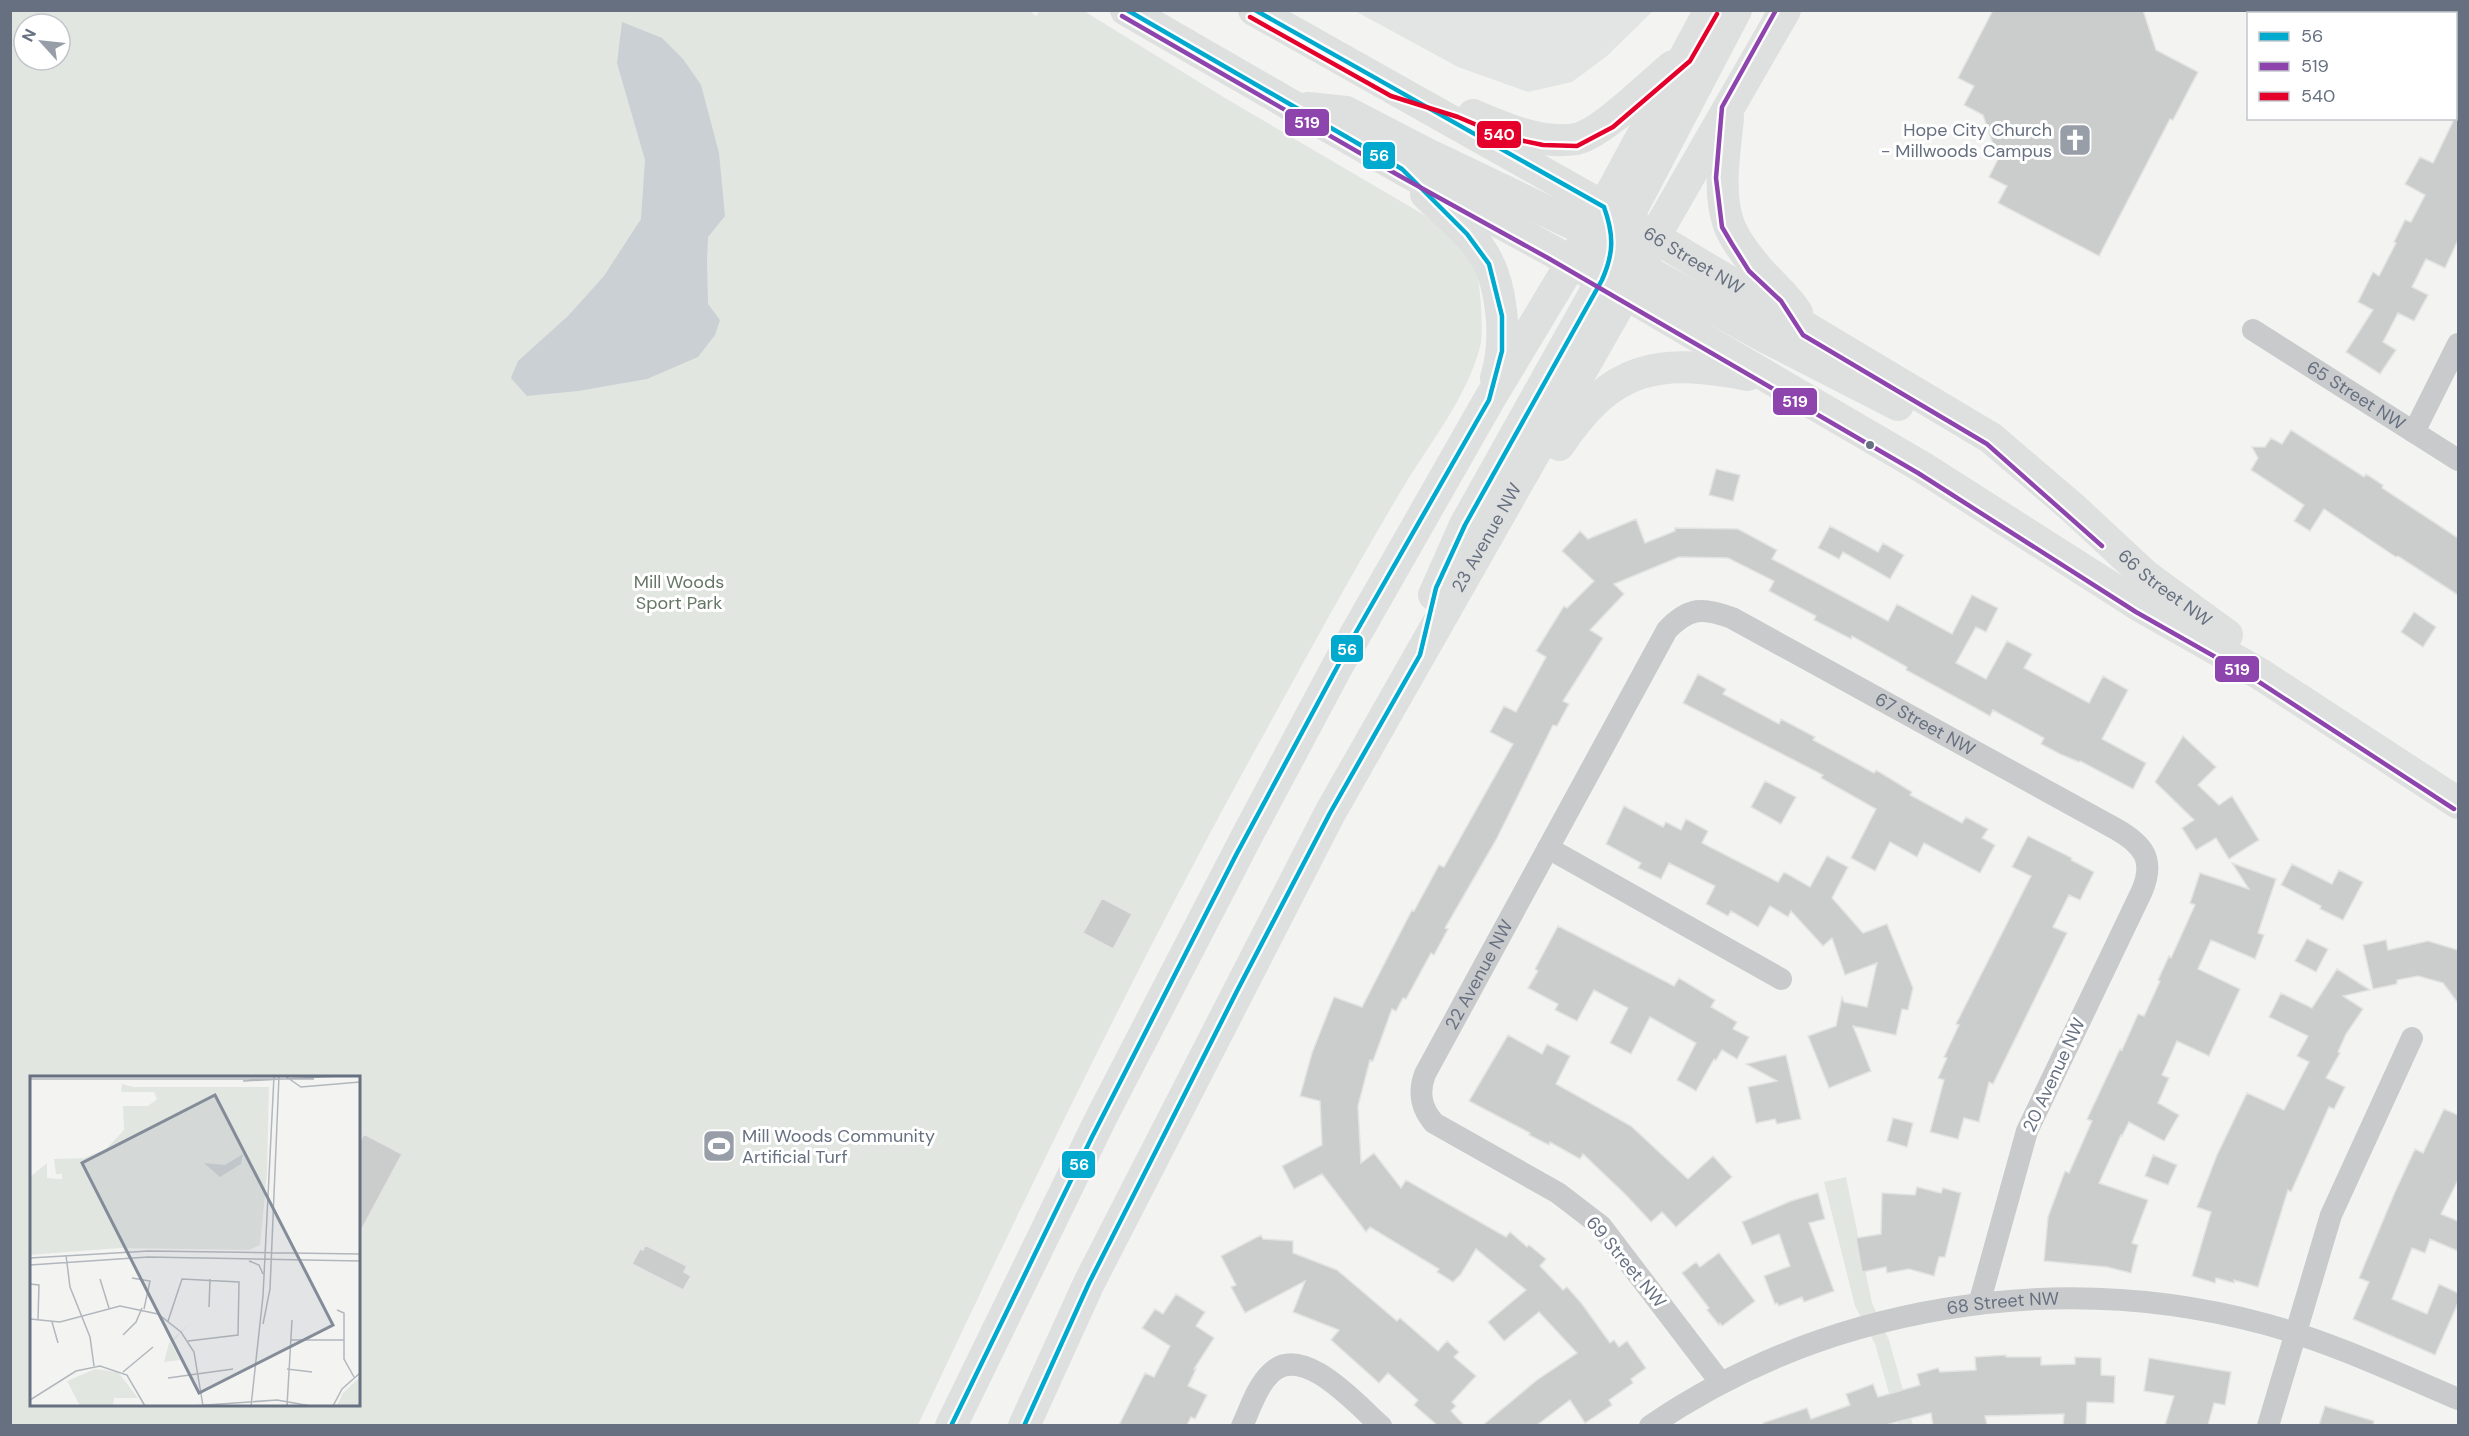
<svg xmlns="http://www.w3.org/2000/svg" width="2469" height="1436" font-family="'DM Sans',sans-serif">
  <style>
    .built { fill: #e3e5e5 }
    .green { fill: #e2e6e1; fill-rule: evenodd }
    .water { fill: #cad0d3 }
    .building { fill: #cbcdcd; stroke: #e2e3e2; stroke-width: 1.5 }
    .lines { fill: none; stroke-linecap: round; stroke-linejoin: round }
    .minor { stroke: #c9cacc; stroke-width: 22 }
    .secondary { stroke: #dedfdf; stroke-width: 32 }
    .bus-1-casing { stroke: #fff; stroke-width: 9 }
    .bus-2-casing { stroke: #fff; stroke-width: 9 }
    .bus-3-casing { stroke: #fff; stroke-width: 9 }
    .bus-1 { stroke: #00a9ce; stroke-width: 4.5 }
    .bus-2 { stroke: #8e44ad; stroke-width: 4.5 }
    .bus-3 { stroke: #e4002b; stroke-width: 4.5 }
    .bus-dot { fill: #667080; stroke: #fff; stroke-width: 2 }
    .labels { text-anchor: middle; stroke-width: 6; stroke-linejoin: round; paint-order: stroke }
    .poi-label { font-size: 18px; fill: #667080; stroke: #fff; text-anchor: end }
    .street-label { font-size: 18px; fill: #667080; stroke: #fff }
    .park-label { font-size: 18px; fill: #657764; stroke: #fff }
    .inset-road { fill: none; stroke: #b2b7bd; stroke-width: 1.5 }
    .view { fill: #838c98; fill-opacity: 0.15; stroke: #838c98; stroke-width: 3 }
    .inset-edge { fill: none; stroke: #667080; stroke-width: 3 }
    .line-badge { stroke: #fff; stroke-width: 2 }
    .badge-label { font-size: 16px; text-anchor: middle; font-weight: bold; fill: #fff }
  </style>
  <rect width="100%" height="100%" fill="#f3f4f2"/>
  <path class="built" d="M1355,11H1653L1607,56L1572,82L1528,92L1458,67Z"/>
  <path class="green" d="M1029,10L1036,16L1040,11H1084L1225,98L1426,216C1442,230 1468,252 1476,272C1481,286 1484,334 1480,347C1466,400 1428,445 1401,491C1355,568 1312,647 1269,725C1142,953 1029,1189 918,1425H11L10,11ZM24,24H60V60H24ZM32,1078H358V1404H32Z
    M1846,1177L1872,1303L1889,1340L1913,1425H1898L1875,1344L1855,1306L1824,1182Z"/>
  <path class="water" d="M622,22L662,38L683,59L701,85L719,153L725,216L708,237L707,261L708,304L720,320L715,335L698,357L647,379L578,391L527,396L511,378L518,361L568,316L604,276L641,219L645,160L617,63Z"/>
  <path class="building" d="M1993,10H2143L2156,50L2198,72L2173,120L2170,119L2099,256L1998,203L2007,186L1989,177L1998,159L1983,115L1964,105L1974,86L1958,78Z
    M2458,111V240L2445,268L2426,259L2412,287L2428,295L2414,321L2398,313L2383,342L2396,350L2380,374L2346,352L2373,310L2358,302L2373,272L2379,276L2396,243L2394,242L2405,220L2411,222L2425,195L2405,184L2420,157L2433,163Z
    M2291,430L2364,477L2366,474L2383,485L2382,488L2458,538V595L2398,556L2396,557L2324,509L2310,531L2294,521L2304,505L2251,470L2258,458L2252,447H2265L2271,438L2282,444Z
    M1716,469L1740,475L1733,501L1709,495Z
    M1636,519L1645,543L1675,531V528L1738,529L1777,550L1772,559L1888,621L1897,604L1952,634L1972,595L1998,608L1986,632L1976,627L1956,663L1986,679L2007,641L2032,654L2024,668L2089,703L2103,676L2128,690L2102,739L2146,763L2133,789L2080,761L2079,762L2060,754L2041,744L2044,738L1993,710L1990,716L1906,670L1907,667L1852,636L1851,639L1814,620L1816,616L1769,591L1774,581L1728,558L1679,557L1614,584L1624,594L1590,630L1603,638L1563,701L1569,704L1557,726L1553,725L1496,840L1445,928L1448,929L1434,955L1431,953L1406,999L1403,998L1396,1011L1392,1009L1373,1061L1370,1060L1358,1106L1361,1163L1374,1153L1401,1188L1406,1180L1506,1237L1510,1232L1527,1247L1529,1245L1546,1259L1540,1266L1563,1290L1567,1287L1582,1304L1610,1343L1614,1340L1619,1347L1627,1341L1646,1368L1631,1379L1633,1383L1609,1400L1612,1405L1585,1423L1570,1400L1537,1425H1483L1537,1380L1577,1353L1539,1312L1504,1341L1488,1322L1526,1290L1476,1249L1461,1274L1453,1282L1437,1272L1439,1269L1370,1227L1366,1232L1322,1174L1294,1189L1282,1166L1322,1145L1320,1101L1300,1096L1312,1053L1334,997L1362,1007L1412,910L1414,911L1439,865L1444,867L1513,744L1490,732L1504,706L1516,712L1546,657L1536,651L1564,606L1567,608L1594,581L1562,551L1580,531L1588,539Z
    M1830,526L1878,552L1883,543L1904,555L1890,579L1843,552L1839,559L1818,548Z
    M2414,612L2436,627L2423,647L2401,632Z
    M1698,674L1726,689L1723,694L1779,724L1781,719L1815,737L1813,740L1874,773L1876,770L1912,792L1910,795L1962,823L1966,817L1988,829L1982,838L1995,845L1980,873L1924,843L1917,857L1890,842L1875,871L1851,858L1876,809L1821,778L1823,775L1683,703Z
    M2183,736L2216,767L2198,785L2219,805L2232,796L2259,840L2229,859L2216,838L2196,850L2182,828L2194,820L2155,782Z
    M1765,781L1796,797L1781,824L1751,807Z
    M1624,806L1663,827L1666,822L1681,830L1686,819L1708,831L1702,843L1778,882L1784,872L1810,887L1827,856L1848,867L1832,898L1863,933L1887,924L1913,988L1908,1010L1902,1009L1896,1035L1853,1026L1871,1071L1829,1088L1808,1036L1836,1026L1842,997L1844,1002L1867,1007L1877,963L1845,975L1832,938L1823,946L1791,911L1788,917L1770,906L1758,927L1731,911L1728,916L1706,904L1715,886L1669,863L1661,879L1638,868L1641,863L1606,844Z
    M2028,836L2072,858L2071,860L2094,872L2080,900L2069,895L2053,927L2067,933L1993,1084L1989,1082L1979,1122L1964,1118L1958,1139L1930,1132L1944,1080L1938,1078L1947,1058L1944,1057L1959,1025L1956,1024L2031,876L2012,867Z
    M2232,863L2276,879L2258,933L2264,935L2255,959L2211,940L2198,969L2240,989L2221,1030L2209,1056L2177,1041L2162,1075L2169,1078L2158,1103L2179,1115L2164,1141L2129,1122L2122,1136L2121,1135L2099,1183L2148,1200L2132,1243L2138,1245L2131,1273L2107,1267L2044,1261L2048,1217L2065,1171L2069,1173L2092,1121L2087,1119L2120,1049L2122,1050L2138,1014L2144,1016L2160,981L2158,980L2169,956L2171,958L2195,905L2190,903L2200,873L2249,889Z
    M2292,864L2332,884L2339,870L2363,882L2343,920L2320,909L2321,906L2281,885Z
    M1102,898L1132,914L1113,949L1083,933Z
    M1558,926L1674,986L1679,978L1715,1000L1711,1007L1737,1022L1733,1029L1749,1037L1737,1059L1722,1050L1716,1060L1714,1059L1696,1091L1677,1080L1696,1043L1650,1017L1631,1054L1610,1043L1628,1008L1594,990L1577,1021L1555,1010L1558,1004L1528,988L1538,971L1535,969Z
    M2307,939L2328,949L2316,972L2295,961Z
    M2386,940L2388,950L2428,941L2458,950V1003L2443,983L2418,976L2397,980V984L2373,989L2363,945Z
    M2337,969L2370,990L2343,996L2363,1009L2346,1034L2338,1052L2340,1053L2326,1078L2345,1087L2334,1109L2329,1107L2291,1192L2288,1190L2258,1287L2234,1280V1283L2216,1278L2215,1283L2192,1276L2211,1212L2197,1207L2217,1155L2247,1093L2284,1110L2309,1062L2297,1056L2308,1036L2269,1017L2281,993L2312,1008Z
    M1508,1035L1542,1054L1547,1044L1570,1056L1556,1084L1631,1126L1688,1179L1713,1156L1732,1177L1676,1227L1662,1212L1651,1222L1626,1195L1583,1154L1580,1159L1550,1142L1549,1145L1529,1135L1530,1133L1469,1101Z
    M1786,1055L1801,1119L1777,1124L1775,1119L1756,1123L1748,1087L1777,1081L1746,1064Z
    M2444,1109L2458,1115V1180L2441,1214L2458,1221V1251L2430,1239L2425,1253L2412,1248L2392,1299L2427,1314L2439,1284L2458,1293V1303L2435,1355L2353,1319L2369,1282L2359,1278L2395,1192L2415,1149L2423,1153Z
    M1893,1118L1913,1123L1907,1147L1887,1141Z
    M364,1134L402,1154L358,1236V1144Z
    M2153,1155L2177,1165L2168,1185L2145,1176Z
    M1917,1187L1941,1193L1943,1188L1961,1193L1945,1257H1939L1934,1276L1909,1269L1887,1273L1886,1267L1862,1272L1856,1238L1881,1234L1882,1193L1915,1195Z
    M1818,1193L1825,1219L1809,1223L1834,1291L1804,1302L1802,1297L1779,1306L1777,1303L1775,1304L1764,1276L1790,1266L1779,1234L1752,1245L1742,1222L1791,1201Z
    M1261,1235L1263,1239L1293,1241V1253L1337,1270L1397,1321L1400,1318L1438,1351L1447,1341L1459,1352L1454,1357L1476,1376L1452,1402L1456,1406L1451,1411L1464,1425H1437L1414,1405L1418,1400L1388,1373L1379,1383L1331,1340L1339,1330L1293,1312L1305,1281L1245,1313L1231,1287L1236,1285L1221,1256Z
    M645,1245L687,1266L684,1272L691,1276L683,1290L632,1264L640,1249L643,1250Z
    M1719,1253L1755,1301L1722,1326L1720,1323L1719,1325L1707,1310L1709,1308L1682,1273L1696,1262L1700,1267Z
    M1176,1294L1205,1312L1196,1326L1214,1338L1194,1369H1196L1188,1386L1207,1395L1195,1419L1191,1417L1187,1425H1119L1145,1373L1154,1377L1170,1346L1142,1328L1155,1309L1163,1314Z
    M2006,1355V1357H2041V1365L2075,1364V1357L2101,1358V1375L2115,1376L2114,1403L2087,1402L2086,1425H2063L2064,1414L1985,1416L1987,1425H1933L1931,1413L1886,1425H1764L1763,1423L1807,1408L1811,1419L1850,1405L1846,1394L1873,1384L1878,1397L1920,1385L1917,1374L1938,1368L1940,1372L1976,1370L1975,1357Z
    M2149,1358L2231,1372L2225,1405L2214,1403L2208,1425H2165L2174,1396L2144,1391Z
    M2325,1406L2374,1421L2373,1425H2319Z"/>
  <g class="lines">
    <g class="minor">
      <path id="s1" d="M2253,330L2458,460"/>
      <path d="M2414,432L2458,344"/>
      <path d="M1548,848L1781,979"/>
      <path id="s2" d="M1721,1383L1601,1226L1558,1193L1434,1123C1421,1108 1418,1093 1425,1074L1667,630C1689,607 1703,607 1732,618L2116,829C2144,845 2155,860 2142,891L2027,1131L1979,1304"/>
      <path d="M1242,1426C1250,1409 1257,1386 1271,1373C1303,1342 1357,1405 1381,1426"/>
      <path id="s3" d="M1650,1426C1828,1305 2057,1268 2265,1324C2331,1342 2395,1372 2458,1399"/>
      <path d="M2268,1426L2331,1215L2412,1038"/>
    </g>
    <g class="secondary">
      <path d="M1126,10L1402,169L1552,251L1922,467L2140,606L2260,674L2458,803"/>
      <path id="s4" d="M1254,10L1604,207L1991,438L2074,509L2146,576L2227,635"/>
      <path d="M1308,108L1346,112L1425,153L1590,232L1611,238"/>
      <path d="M1473,115C1504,128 1541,145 1576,139C1601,134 1651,84 1673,66"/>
      <path d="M1728,118C1725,151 1717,192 1729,225C1734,238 1745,253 1754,264C1768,282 1785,294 1797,313"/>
      <path d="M1426,194C1443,211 1464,227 1479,247C1503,280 1508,339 1496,378"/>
      <path d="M1625,241L1626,220L1736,10"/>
      <path d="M1620,262L1639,267L1767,338L1898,405"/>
      <path d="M1559,445C1611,366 1658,357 1748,375"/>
      <path d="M1434,595L1465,525L1602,280C1613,255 1614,233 1604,207"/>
      <path d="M951,1426L1101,1118L1250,830L1338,665L1489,400L1590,232L1710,10"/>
      <path id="s5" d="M1024,1426L1089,1283L1330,813L1625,294L1663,222L1785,10"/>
    </g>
    <g class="bus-1-casing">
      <path id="bus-1" d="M951,1426L1091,1139L1236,855L1355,634L1489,400L1502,351V316L1489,264L1467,234L1402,169L1127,10
        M1024,1426L1089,1283L1238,989L1330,813L1420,655L1436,588L1465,525L1602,280C1614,253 1614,235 1604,207L1255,10"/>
    </g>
    <g class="bus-2-casing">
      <path id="bus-2" d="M1776,10L1722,107L1716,178L1722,227L1732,244L1749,271L1781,301L1803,335L1987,444L2102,546
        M1122,16L1398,175L1548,258L1918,473L2136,612L2256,680L2454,809"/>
    </g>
    <g class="bus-3-casing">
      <path id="bus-3" d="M1250,17L1391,96L1458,117L1505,137L1543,145L1577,146L1613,127L1690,61L1717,14"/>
    </g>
    <use href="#bus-1" class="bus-1"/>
    <use href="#bus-2" class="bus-2"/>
    <use href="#bus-3" class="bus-3"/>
  </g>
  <defs>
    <g id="church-square" transform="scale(1.725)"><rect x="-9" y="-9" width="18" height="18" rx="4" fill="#979ea8" stroke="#fff"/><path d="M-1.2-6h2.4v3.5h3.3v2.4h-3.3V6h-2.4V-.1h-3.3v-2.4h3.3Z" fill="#fff"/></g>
    <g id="stadium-square" transform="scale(1.725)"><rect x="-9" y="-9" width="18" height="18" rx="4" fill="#979ea8" stroke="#fff"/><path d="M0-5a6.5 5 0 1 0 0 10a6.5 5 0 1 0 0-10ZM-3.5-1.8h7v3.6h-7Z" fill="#fff"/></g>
  </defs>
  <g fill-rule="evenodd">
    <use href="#church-square" x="2075" y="140"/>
    <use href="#stadium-square" x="719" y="1146"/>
  </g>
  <circle class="bus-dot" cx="1870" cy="445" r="5"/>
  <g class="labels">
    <g class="poi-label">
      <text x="2052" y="136">Hope City Church<tspan x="2052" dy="21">- Millwoods Campus</tspan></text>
      <text x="742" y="1142" text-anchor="start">Mill Woods Community<tspan x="742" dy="21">Artificial Turf</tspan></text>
    </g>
    <g class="street-label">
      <text dy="6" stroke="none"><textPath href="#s4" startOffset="506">66 Street NW</textPath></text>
      <text dy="6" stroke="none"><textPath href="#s1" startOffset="122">65 Street NW</textPath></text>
      <text dy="6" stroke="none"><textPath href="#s5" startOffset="1002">23 Avenue NW</textPath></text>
      <text dy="6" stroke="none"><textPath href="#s4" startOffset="1082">66 Street NW</textPath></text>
      <text dy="6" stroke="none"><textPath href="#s2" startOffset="1245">67 Street NW</textPath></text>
      <text dy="6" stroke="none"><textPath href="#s2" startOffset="560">22 Avenue NW</textPath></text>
      <text transform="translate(2054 1075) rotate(-65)" y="6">20 Avenue NW</text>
      <text transform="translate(1626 1262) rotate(50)" y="6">69 Street NW</text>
      <text dy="6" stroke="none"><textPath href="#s3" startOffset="378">68 Street NW</textPath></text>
    </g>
    <g class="park-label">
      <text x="679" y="588">Mill Woods<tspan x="679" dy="21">Sport Park</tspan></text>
    </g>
  </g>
  <g transform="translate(30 1076)">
    <rect width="330" height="330" fill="#f3f4f2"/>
    <path d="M92,8L103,11H239L237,98L230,169L219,174L90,172L0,179V101L17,87V102L32,103V98H26L24,83L54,82L76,73L94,54L93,30H118L127,23L124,16H91ZM162,245L141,267L150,284L134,286L139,267ZM65,293L88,296L108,322H84L83,330H50L37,305ZM330,301V330H307L313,317Z" fill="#e2e6e1"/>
    <path d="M213,78L211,88L190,101L174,87L195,89Z" fill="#cad0d3"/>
    <path class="inset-road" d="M255,0L271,11L330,6M0,3H284M213,5L309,0M36,179L40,211L60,261L64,290M0,182L119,175L330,178M219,185L229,189L233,198M0,189L118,181L330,185M102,202L120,205L114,233M70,203L79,232M0,208L9,209L8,244M179,231L180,203M307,234L314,237V283L324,301M0,243L30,246L90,230L128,238L151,256L164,276L173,330M138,245L152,203L209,206L208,259L158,265M22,246L28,267M233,248L240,213L249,0M93,259L106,246L112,232M260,264H314M257,293L282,296M93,296L123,271M138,302L203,293M0,324L46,295L70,290L97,299L115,330M162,330L247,324L281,330M221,330L233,220L244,0M257,330L262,244M303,330L312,313L330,297"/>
    <path class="view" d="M185,19L303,249L169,317L52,87Z"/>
    <rect width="330" height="330" class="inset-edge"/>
  </g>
  <g class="line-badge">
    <rect x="1284" y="108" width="46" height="29" rx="6" fill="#8e44ad"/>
    <rect x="1476" y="120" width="46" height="29" rx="6" fill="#e4002b"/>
    <rect x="1362" y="141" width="34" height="29" rx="6" fill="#00a9ce"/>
    <rect x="1772" y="387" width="46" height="29" rx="6" fill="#8e44ad"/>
    <rect x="1330" y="634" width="34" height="29" rx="6" fill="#00a9ce"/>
    <rect x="2214" y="655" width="46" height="28" rx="6" fill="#8e44ad"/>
    <rect x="1061" y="1150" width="35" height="29" rx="6" fill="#00a9ce"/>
  </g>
  <g class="badge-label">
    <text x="1307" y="128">519</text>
    <text x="1499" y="140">540</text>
    <text x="1379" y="161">56</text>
    <text x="1795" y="407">519</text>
    <text x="1347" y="655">56</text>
    <text x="2237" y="675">519</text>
    <text x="1079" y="1170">56</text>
  </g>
  <rect width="2469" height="1436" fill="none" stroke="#667080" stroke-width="24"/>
  <rect x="2247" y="12" width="210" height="108" fill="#ffffff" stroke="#c2c6cc" stroke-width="1.5"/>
  <rect x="2259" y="32" width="30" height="9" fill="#00a9ce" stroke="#c2c6cc" stroke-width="1.5"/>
  <text x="2301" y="42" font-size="18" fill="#667080">56</text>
  <rect x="2259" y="62" width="30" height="9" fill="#8e44ad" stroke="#c2c6cc" stroke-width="1.5"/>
  <text x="2301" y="72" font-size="18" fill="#667080">519</text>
  <rect x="2259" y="92" width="30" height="9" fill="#e4002b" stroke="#c2c6cc" stroke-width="1.5"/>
  <text x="2301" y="102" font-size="18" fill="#667080">540</text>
  <g transform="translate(42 42) rotate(297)"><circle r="28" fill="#ffffff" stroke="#c2c6cc" stroke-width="1.5"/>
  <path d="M0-4.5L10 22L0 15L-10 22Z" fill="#979ea8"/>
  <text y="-9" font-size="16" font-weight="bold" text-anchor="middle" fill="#667080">N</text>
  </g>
</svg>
